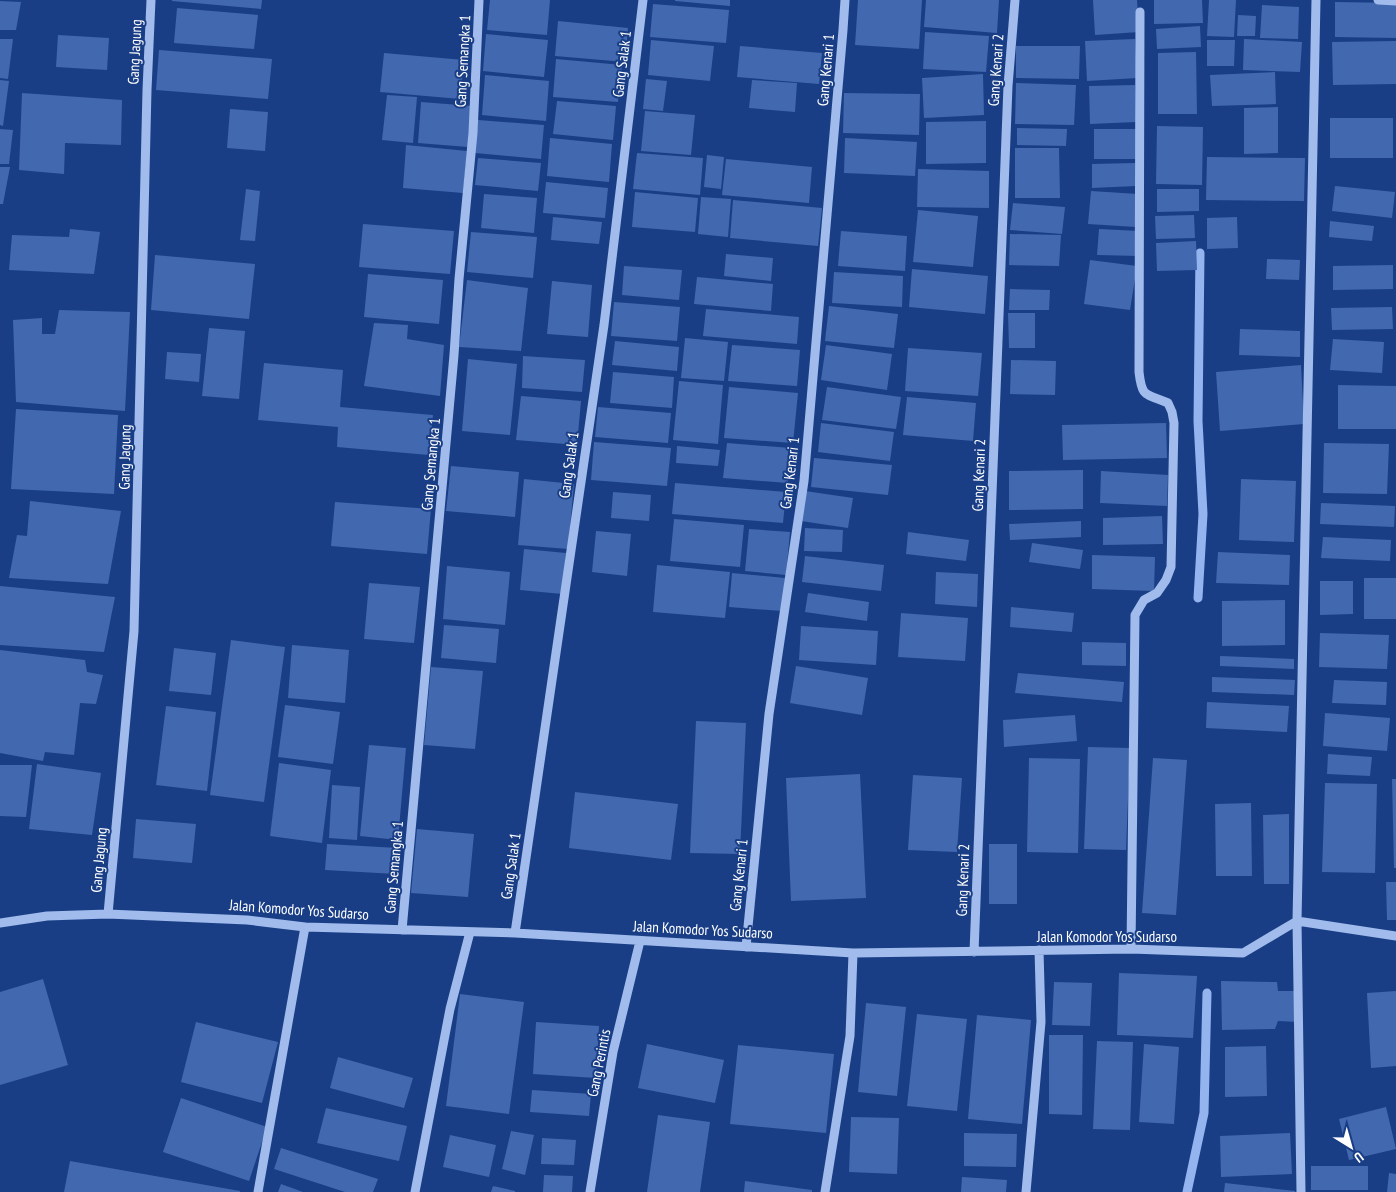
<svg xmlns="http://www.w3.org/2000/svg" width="1396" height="1192" font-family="'PT Sans Narrow',sans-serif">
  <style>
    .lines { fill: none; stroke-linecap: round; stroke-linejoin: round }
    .stream { stroke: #93b4ef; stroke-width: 9 }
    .building { fill: #4268af }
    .minor { stroke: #a0bbec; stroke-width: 9 }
    .labels { text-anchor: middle; stroke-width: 4; stroke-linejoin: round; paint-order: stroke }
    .street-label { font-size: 15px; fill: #fff; stroke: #193e86 }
  </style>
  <rect width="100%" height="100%" fill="#193e86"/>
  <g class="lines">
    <path class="stream" d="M1198,598L1203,514L1198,421L1200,253
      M1187,1192L1204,1113L1207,993"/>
  </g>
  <path class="building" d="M172,0H262L261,9L172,1Z
    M490,0H550L547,35L487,30Z
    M675,0H730V6L675,1Z
    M858,0H922L919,49L855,45Z
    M926,0H999L997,33L924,27Z
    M1093,0H1137L1139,32L1095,35Z
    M1154,0H1202L1203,23L1154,24Z
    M1209,0H1236L1234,37L1207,36Z
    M0,1L21,2L16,30H0Z
    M1335,2L1396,3V38L1335,37Z
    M653,4L729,10L726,43L650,37Z
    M1262,5L1299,7L1298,39L1260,38Z
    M177,8L258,15L254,49L174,43Z
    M1238,15L1256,16L1255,36H1237Z
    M558,21L628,28L625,62L555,56Z
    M1200,26L1201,47L1157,49L1156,29Z
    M925,32L989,36L986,72L923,69Z
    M486,34L548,40L544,77L483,71Z
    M58,35L109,38L107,70L56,67Z
    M0,39H13L8,79L0,78Z
    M1135,39L1137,78L1087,81L1085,41Z
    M1244,39L1302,42L1300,72L1243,70Z
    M651,40L714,46L710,81L648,75Z
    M1207,40H1235L1234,66H1207Z
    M1396,41V84L1333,85L1332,42Z
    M740,46L822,53L819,84L737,77Z
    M1016,46H1080L1079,79L1016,78Z
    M159,50L272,59L268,99L156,90Z
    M1196,52L1197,114H1158V53Z
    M384,53L464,60L460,99L380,92Z
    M556,59L622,65L618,102L553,97Z
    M1275,72L1276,104L1212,106L1210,75Z
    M983,74L984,115L924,118L922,78Z
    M485,75L549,81L546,121L482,115Z
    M646,79L667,81L663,111L643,109Z
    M0,80L9,81L3,126L0,125Z
    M752,80L797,83L795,112L749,108Z
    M1016,83L1076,85L1074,125L1015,124Z
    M1135,85L1136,122L1090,124L1089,86Z
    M22,93L122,100L121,145L65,143L64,174L19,170Z
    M844,93L920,94L919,135L843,133Z
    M387,95L417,97L413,143L382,140Z
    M557,101L616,106L613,140L553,134Z
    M421,102L472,106L468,147L418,143Z
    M1278,107V153L1244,154V108Z
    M230,109L268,112L265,151L227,148Z
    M645,111L695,115L691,155L641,151Z
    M1330,118H1393V158H1330Z
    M478,120L544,125L541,159L475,153Z
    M986,121V163L926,164V122Z
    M1157,126L1203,127L1202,185L1156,184Z
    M1017,128L1067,129L1066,146L1017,145Z
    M0,129L13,130L9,164H0Z
    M1094,129H1138V159H1094Z
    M550,138L612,144L609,182L547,176Z
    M845,138L917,142L915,176L844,173Z
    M406,145L467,151L463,193L403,188Z
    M1015,148H1059L1060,198H1015Z
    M637,153L703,158L700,195L633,189Z
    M707,155L724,157L721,189L704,187Z
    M1207,157L1305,158L1304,201L1206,200Z
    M478,158L541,163L538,191L475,185Z
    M726,159L812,167L809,203L722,195Z
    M1135,163L1136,186L1092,188V164Z
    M0,167H10L3,204H0Z
    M918,169L989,171V208L917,207Z
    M546,182L608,188L605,218L543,213Z
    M1335,186L1395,192L1392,218L1332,211Z
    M246,189L260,191L255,241L240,240Z
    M1157,189H1199V211L1157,212Z
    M1091,191L1138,194L1136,227L1088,224Z
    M635,192L698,198L695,232L632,227Z
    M484,194L537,198L534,233L481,228Z
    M701,197L731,199L728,237L698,234Z
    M733,200L822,208L818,246L730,238Z
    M1013,203L1065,207L1062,234L1010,230Z
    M918,210L978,216L973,267L913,262Z
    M1194,215L1195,238L1156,239L1155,216Z
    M553,217L602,222L599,244L551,240Z
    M1237,217L1238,248L1207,249V218Z
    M1330,221L1374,226L1372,241L1329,237Z
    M363,224L454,231L450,274L359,267Z
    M70,229L100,232L94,274L9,270L12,235L69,237Z
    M1099,229L1139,231L1138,256L1097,255Z
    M841,231L907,236L905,271L838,266Z
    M471,232L537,237L533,278L467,272Z
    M1010,234L1061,235L1059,266L1009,265Z
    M1196,241L1197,270L1157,271L1156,243Z
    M726,254L773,258L771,281L724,276Z
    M155,255L255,264L249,319L151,310Z
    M1267,259L1300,260L1299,280L1266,279Z
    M1090,260L1137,266L1130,310L1084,304Z
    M1393,265V289L1333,290V266Z
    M624,266L682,270L679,300L622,295Z
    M912,269L988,276L985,314L909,307Z
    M834,272L903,276L902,307L832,303Z
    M368,274L443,280L439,324L364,317Z
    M697,277L773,284L771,311L694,304Z
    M467,280L528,288L521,351L459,347Z
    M552,281L592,285L588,337L547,334Z
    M1010,289L1050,290L1049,310H1009Z
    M614,302L680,307L677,341L611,336Z
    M829,306L898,314L894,348L825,341Z
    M1392,307L1393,329L1332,330L1331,308Z
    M706,309L799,317L797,344L703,336Z
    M59,310L130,312L125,411L16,402L13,320L42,318V334H55Z
    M1008,313H1035V348H1009Z
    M374,323L408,325L407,339L444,345L440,396L364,386Z
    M209,328L245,331L239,399L202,396Z
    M1240,329L1300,331V357L1239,355Z
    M685,338L728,342L724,381L681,378Z
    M1333,339L1384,342L1382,373L1330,370Z
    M615,341L679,347L677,371L612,365Z
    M732,345L800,350L797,386L728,381Z
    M826,345L892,354L887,390L821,380Z
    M908,348L982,353L978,396L905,391Z
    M167,352L201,354L199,382L165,379Z
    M523,356L585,360L582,392L522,388Z
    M468,359L517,364L510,435L462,431Z
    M1011,360L1056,361L1055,395L1010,394Z
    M264,363L343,370L340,407L433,415L429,455L337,447L338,427L258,420Z
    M1301,365L1304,424L1220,431L1216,372Z
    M613,372L674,377L672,408L610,403Z
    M679,381L723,385L718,444L673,440Z
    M1338,385L1396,386V429H1338Z
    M729,387L798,393L793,443L724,438Z
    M827,387L901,397L896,429L822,420Z
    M521,396L581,401L577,445L516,440Z
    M907,397L976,403L973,441L903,435Z
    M598,407L671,413L668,443L595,437Z
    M16,409L118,415L114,494L11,489Z
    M821,423L894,432L890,461L818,452Z
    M1166,423L1167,458L1063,460L1062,425Z
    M594,442L671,448L667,486L591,480Z
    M727,443L791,448L788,483L723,478Z
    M1324,443L1389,444L1387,494L1323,493Z
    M677,446L720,450L718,466L676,463Z
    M814,458L892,465L888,495L811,487Z
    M451,466L519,472L515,517L446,511Z
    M1083,470V509L1009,510V471Z
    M1101,471L1168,475L1167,506L1100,503Z
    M524,479L574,484L568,549L518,545Z
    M1241,479L1296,481L1294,542L1239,540Z
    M675,483L786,492L783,523L672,514Z
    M805,491L853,498L848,528L801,521Z
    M613,492L651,495L649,521L611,518Z
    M30,501L121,511L108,584L9,578L17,535L27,536Z
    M335,502L431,509L427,554L331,546Z
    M1321,503L1395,506L1394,527L1320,524Z
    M1162,516L1163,544L1103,545V518Z
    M674,519L744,525L740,567L670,561Z
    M1081,521V537L1010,540L1009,524Z
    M805,528L843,530L842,552L804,551Z
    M749,529L790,532L786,575L745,571Z
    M596,531L631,534L627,576L592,572Z
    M908,532L969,540L966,561L906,554Z
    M1323,537L1391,540L1390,561L1321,558Z
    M1032,543L1083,550L1080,569L1029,562Z
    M524,549L566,553L562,594L520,590Z
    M1218,552L1290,555L1289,585L1216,583Z
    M1092,555L1155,557L1154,591L1092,589Z
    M805,556L884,565L881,591L802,582Z
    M657,565L730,572L725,618L653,612Z
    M447,566L510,572L505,625L443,619Z
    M936,572L978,574L977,607L935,604Z
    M732,573L785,578L782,611L729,607Z
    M1364,578H1396V619H1364Z
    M1320,581H1353V614L1320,615Z
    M369,583L420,587L414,643L364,639Z
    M0,586L115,597L104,652L0,645Z
    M808,593L869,602L867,621L805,612Z
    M1285,600V645L1222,646V601Z
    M1011,607L1074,613L1072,632L1010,627Z
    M901,613L968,618L965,661L898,657Z
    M444,625L499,629L496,663L441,658Z
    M801,626L878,631L876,665L799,660Z
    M1320,633L1389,635L1387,669L1319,667Z
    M231,640L285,647L264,802L210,795Z
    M1082,642L1126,643V666L1082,665Z
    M292,645L349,650L345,703L288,698Z
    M174,648L216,653L211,695L169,691Z
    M0,650L85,660L87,672L103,675L96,704L80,703L74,755L45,752L43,761L0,753Z
    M1220,656L1294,659V669L1220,666Z
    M796,666L868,678L862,715L790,703Z
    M431,667L483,671L475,749L424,745Z
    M1018,673L1124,682L1122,702L1015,693Z
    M1212,677L1295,680L1294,695L1212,692Z
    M1334,680L1387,682L1386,705L1332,703Z
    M1207,702L1289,706L1287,732L1206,728Z
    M285,705L340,712L333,764L278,757Z
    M166,706L216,712L207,791L156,785Z
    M1325,713L1390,718L1387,751L1323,746Z
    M1075,715L1077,741L1004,747L1003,720Z
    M696,721L746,723L740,854L690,853Z
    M369,745L406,748L398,840L360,836Z
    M1088,747L1130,748L1126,850L1084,849Z
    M1328,754L1372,757L1370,776L1327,774Z
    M1029,758L1080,759L1078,853L1027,852Z
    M1153,758L1187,760L1176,915L1142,913Z
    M279,763L331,770L322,843L270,836Z
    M37,764L101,773L92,835L29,829Z
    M0,765H32L26,817L0,816Z
    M860,774L866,898L791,901L786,778Z
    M913,775L962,778L957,852L908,850Z
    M1392,779H1396V868H1394Z
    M1325,783L1377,784L1375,873L1322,872Z
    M332,785L360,787L357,840L329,838Z
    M575,792L678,804L671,860L569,848Z
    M1251,803L1252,876H1216L1215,804Z
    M1289,814V884H1264L1263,815Z
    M136,819L196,824L192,863L133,858Z
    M417,829L474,834L468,897L411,893Z
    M327,844L398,848L396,874L325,870Z
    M989,844H1017V904H989Z
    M1386,882H1396V920H1387Z
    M1119,973L1197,976L1193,1038L1117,1035Z
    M43,979L68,1065L0,1085V992Z
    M1221,981L1277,982L1278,991H1298V1022L1278,1021L1275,1029L1222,1030Z
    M1054,982L1092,983L1090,1026L1052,1025Z
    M1396,991V1066L1371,1068L1367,993Z
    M460,994L524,1002L509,1114L446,1106Z
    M866,1003L906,1007L897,1096L858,1092Z
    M917,1014L967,1019L957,1111L907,1106Z
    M977,1015L1031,1020L1022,1124L968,1119Z
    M196,1022L278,1042L262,1103L181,1082Z
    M536,1022L599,1026L596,1078L533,1074Z
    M1049,1035H1083L1082,1115L1049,1114Z
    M1097,1041L1133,1042L1130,1130L1093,1129Z
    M647,1044L724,1060L715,1103L638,1088Z
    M1144,1044L1179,1047L1174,1124L1139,1122Z
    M738,1045L834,1054L826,1133L730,1124Z
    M1266,1046L1267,1096L1225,1097V1047Z
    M338,1057L413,1078L404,1108L330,1088Z
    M532,1090L591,1094L589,1116L530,1112Z
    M181,1098L267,1127L249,1181L163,1152Z
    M1386,1107L1396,1149L1349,1160L1339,1119Z
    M326,1108L407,1126L399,1161L317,1143Z
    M658,1115L710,1122L700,1192H647Z
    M851,1117L899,1118L897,1174L849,1172Z
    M511,1131L534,1135L525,1175L502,1169Z
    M964,1133L1017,1134L1016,1167L964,1166Z
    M1290,1133L1292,1174L1221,1177L1220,1136Z
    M450,1135L496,1145L489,1177L443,1167Z
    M542,1138L576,1140L574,1165L541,1164Z
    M281,1148L378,1179L373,1192H345L274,1169Z
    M70,1161L240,1191V1192H64Z
    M1311,1166H1368V1190H1311Z
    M1389,1173L1396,1174V1192H1387Z
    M544,1175L573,1176L572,1192H543Z
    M962,1177L1007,1180L1006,1192H961Z
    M745,1181L812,1190V1192H744Z
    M1225,1183L1295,1191V1192H1224Z
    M281,1184L303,1192H278Z
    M493,1186L515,1191V1192H491Z"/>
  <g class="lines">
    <path class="minor" d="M1378,0L1396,1
      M108,914L134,631L147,90L151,0
      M0,923L47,916L108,914L247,920L305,927L515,933L853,953L1131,949L1243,953L1297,921L1396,936
      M402,930L454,355L459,279L473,133L479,0
      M515,933L604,325L643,0
      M746,947L769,714L804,481L843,30L845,0
      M1131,949L1135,615L1144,600L1157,593L1166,580L1171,567L1174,423L1172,412L1168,403C1145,393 1142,398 1139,372L1140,12
      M974,952L1008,86L1015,0
      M258,1192L305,927
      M415,1192L450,1009L470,932
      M590,1192L613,1052L640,941
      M825,1192L850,1036L853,953
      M1026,1192L1041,1022L1039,950
      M1301,1192L1297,921L1316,0"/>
  </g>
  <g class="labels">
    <g class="street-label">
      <text transform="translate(135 52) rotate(-87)" y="5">Gang Jagung</text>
      <text transform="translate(463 61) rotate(-87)" y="5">Gang Semangka 1</text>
      <text transform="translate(622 64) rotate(-83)" y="5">Gang Salak 1</text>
      <text transform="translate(826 70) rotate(-85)" y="5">Gang Kenari 1</text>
      <text transform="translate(996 70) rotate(-86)" y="5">Gang Kenari 2</text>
      <text transform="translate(125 457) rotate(-89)" y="5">Gang Jagung</text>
      <text transform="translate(431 464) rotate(-85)" y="5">Gang Semangka 1</text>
      <text transform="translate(569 465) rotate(-82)" y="5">Gang Salak 1</text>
      <text transform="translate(790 473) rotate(-83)" y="5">Gang Kenari 1</text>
      <text transform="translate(979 475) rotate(-88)" y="5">Gang Kenari 2</text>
      <text transform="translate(99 860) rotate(-85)" y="5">Gang Jagung</text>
      <text transform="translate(511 866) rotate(-82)" y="5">Gang Salak 1</text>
      <text transform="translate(394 867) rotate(-85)" y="5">Gang Semangka 1</text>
      <text transform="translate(739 875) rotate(-84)" y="5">Gang Kenari 1</text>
      <text transform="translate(963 880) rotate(-88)" y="5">Gang Kenari 2</text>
      <text transform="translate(299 910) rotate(4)" y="5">Jalan Komodor Yos Sudarso</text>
      <text transform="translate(703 930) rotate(3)" y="5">Jalan Komodor Yos Sudarso</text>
      <text x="1107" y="942">Jalan Komodor Yos Sudarso</text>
      <text transform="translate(599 1063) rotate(-79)" y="5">Gang Perintis</text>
    </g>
  </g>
  <g transform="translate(1351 1147) rotate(143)" stroke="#193e86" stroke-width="4" paint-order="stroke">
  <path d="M0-4L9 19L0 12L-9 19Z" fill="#ffffff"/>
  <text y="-8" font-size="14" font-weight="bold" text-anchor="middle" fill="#ffffff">U</text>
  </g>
</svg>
